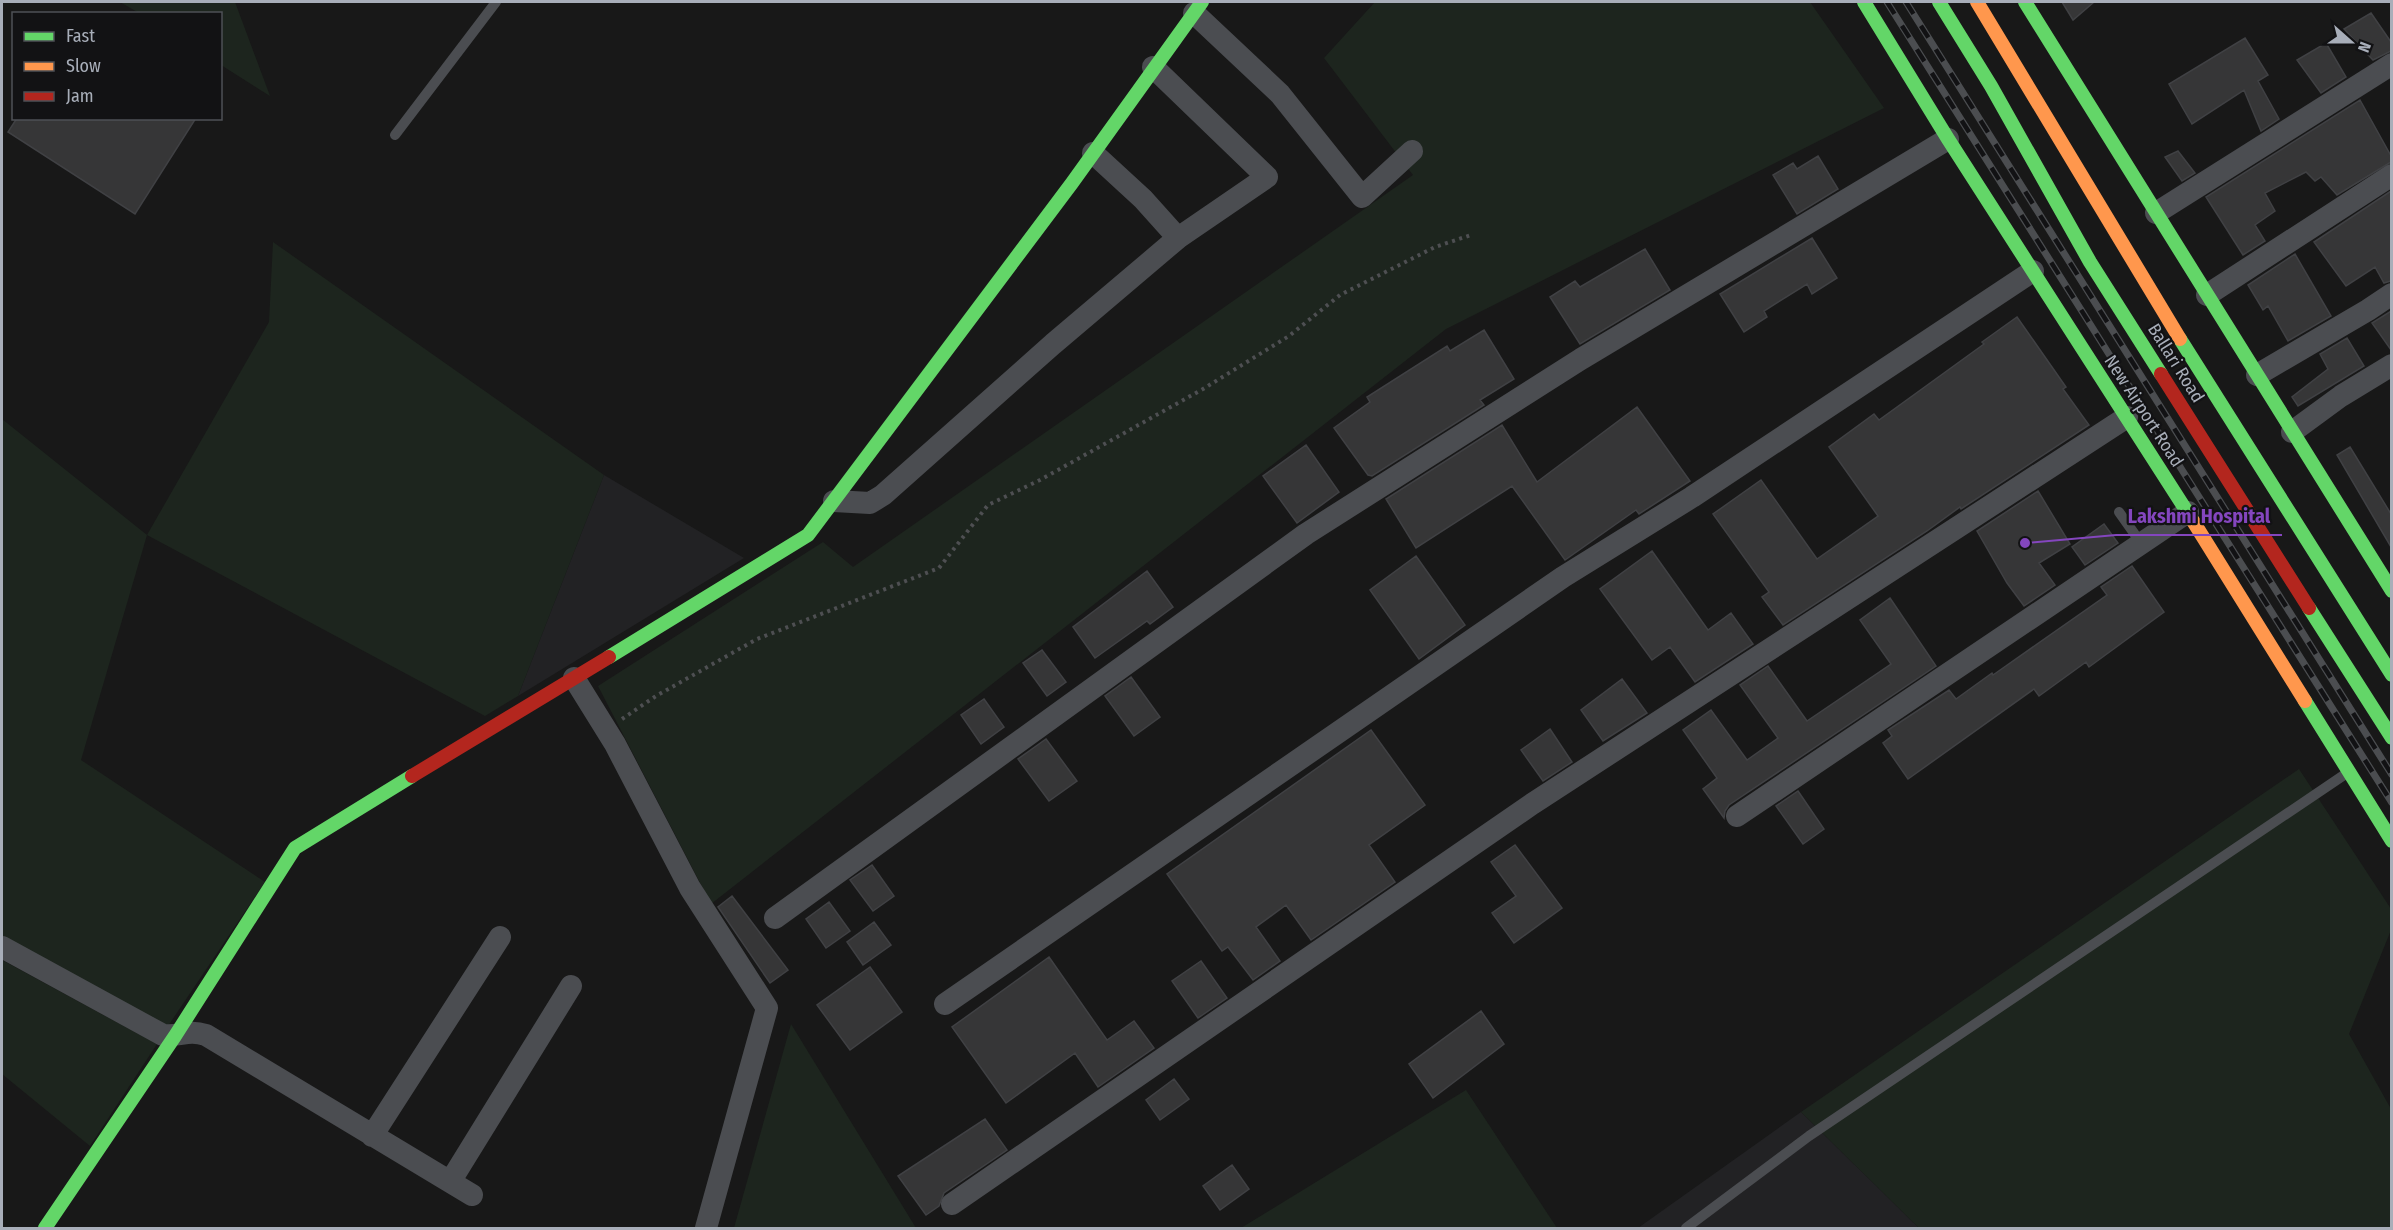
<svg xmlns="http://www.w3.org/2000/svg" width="2393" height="1230" font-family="'Fira Sans Condensed',sans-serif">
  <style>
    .built { fill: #222224 }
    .green { fill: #1d251e }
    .building { fill: #363637; stroke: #404144; stroke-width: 1.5 }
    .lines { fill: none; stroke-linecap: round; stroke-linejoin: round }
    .path { stroke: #4e4f52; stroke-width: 4; stroke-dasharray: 3 4.5; stroke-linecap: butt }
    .lane { stroke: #4b4d51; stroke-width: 10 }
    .street { stroke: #4b4d51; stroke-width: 22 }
    .fast { stroke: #63d668; stroke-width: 14 }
    .slow { stroke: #ff974d; stroke-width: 14 }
    .jam { stroke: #b3261e; stroke-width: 14 }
    .rail-casing { stroke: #4b4d50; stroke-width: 7 }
    .rail { stroke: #121214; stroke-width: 4.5; stroke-dasharray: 14; stroke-linecap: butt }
    .labels { text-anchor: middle; stroke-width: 4.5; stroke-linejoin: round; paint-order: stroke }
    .street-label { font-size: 18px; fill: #a8aeb9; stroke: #121214 }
    .leader { fill: none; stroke: #8446be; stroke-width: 2 }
    .callout-dot { fill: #8446be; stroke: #121214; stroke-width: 2 }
    .callout-label { font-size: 20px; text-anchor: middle; font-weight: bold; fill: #8446be; stroke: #121214; stroke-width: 4.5; stroke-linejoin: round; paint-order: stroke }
  </style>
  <rect width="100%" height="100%" fill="#181818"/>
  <path class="built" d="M604,475L744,558L518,696Z
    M1801,1112L1919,1228H1638Z"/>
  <path class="green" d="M120,2H235L270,96L221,65L220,14L139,13Z
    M1375,2H1810L1884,108L1446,329L711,904L598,686L823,542L853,567L1413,175L1324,58Z
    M273,242L604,475L518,696L485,716L147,535L81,760L265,882L168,1026L2,938V419L147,535L269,322Z
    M2299,769L2391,909V930L2349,1034L2391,1109V1228H1919L1801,1112Z
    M2,960L157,1044L90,1146L2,1074Z
    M791,1024L916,1228H734Z
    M1466,1090L1557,1228H1241Z"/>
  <path class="building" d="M2062,2H2094L2073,20Z
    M2371,13L2391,42V51L2373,60L2344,29Z
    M2245,38L2268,75L2258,81L2279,119L2261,131L2244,90L2192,124L2169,84Z
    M2326,43L2346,77L2321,93L2297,60Z
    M2360,100L2391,156V162L2337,195L2321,177L2315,181L2306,172L2265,193L2275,211L2255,225L2265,241L2243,255L2206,197Z
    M17,118H196L135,214L8,132Z
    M2178,151L2195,173L2182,181L2165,157Z
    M1818,156L1838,189L1797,214L1773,175L1793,163L1797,169Z
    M2391,191V281L2384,283L2375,267L2346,286L2314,242Z
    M1812,238L1837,278L1812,294L1807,284L1764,311L1767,317L1744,332L1720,294Z
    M1645,249L1670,290L1580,344L1550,297L1575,281L1580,287Z
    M2295,254L2331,316L2288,341L2268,306L2263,310L2248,285Z
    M2391,311V350L2372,323Z
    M2017,317L2066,387L2063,389L2089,425L1961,509L1960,507L1927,531L1783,625L1762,597L1769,592L1713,514L1761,480L1817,559L1878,516L1829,447L1874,414L1879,420L1984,344L1982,342Z
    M1484,330L1514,379L1480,400L1484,405L1372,476L1368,475L1334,428L1370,402L1367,397L1447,346L1450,351Z
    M2347,338L2364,366L2298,406L2292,397L2328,369L2320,354Z
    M1637,407L1690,481L1639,514L1636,510L1565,560L1512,486L1416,548L1386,499L1502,425L1537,482Z
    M1306,445L1339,492L1297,523L1263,476Z
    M2350,447L2391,514V547L2337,455Z
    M2038,491L2070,544L2039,563L2055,585L2024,606L2007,583L1977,531Z
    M2104,524L2118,543L2085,565L2072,547Z
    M1652,551L1708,630L1731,613L1753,644L1695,682L1670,647L1652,660L1600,589Z
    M1416,556L1465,625L1419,659L1370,590Z
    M2132,566L2164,612L2089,667L2086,662L2039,696L2034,689L1908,779L1883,743L1892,736L1888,730L1949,690L1956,699L1992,673L1993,675L2107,595L2101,587Z
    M1147,571L1173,607L1150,624L1147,621L1095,658L1073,627Z
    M1890,598L1936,666L1729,805L1725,811L1724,818L1703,789L1717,778L1683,730L1711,710L1747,760L1778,738L1740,685L1768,666L1807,721L1891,664L1860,620Z
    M1042,650L1066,682L1047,696L1023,663Z
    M1131,677L1160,717L1134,736L1105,696Z
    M1622,679L1647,713L1603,741L1581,710Z
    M984,699L1004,727L981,744L961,715Z
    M1550,729L1572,762L1543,781L1521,750Z
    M1371,730L1425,805L1369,845L1395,882L1311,940L1286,905L1256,927L1280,961L1253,980L1228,947L1222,951L1167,874Z
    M1046,739L1077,781L1049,801L1018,759Z
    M1798,791L1824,829L1803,844L1776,806Z
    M1515,845L1562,908L1514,943L1492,913L1516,896L1491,862Z
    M872,865L894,896L873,911L850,880Z
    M732,896L788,970L770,983L718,907Z
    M829,902L850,931L826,948L806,919Z
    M874,922L891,945L863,965L847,942Z
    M1049,957L1107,1040L1134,1021L1154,1048L1098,1087L1075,1053L1006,1103L952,1027Z
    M1201,961L1227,998L1198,1018L1172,981Z
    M870,967L902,1012L850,1050L817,1005Z
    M1481,1011L1504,1044L1433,1098L1409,1064Z
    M1174,1079L1189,1099L1160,1120L1146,1100Z
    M985,1119L1007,1150L944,1193L939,1206L926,1215L898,1176Z
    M1232,1165L1249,1189L1220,1210L1203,1186Z"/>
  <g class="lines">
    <path class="path" d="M622,719L656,696L757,639L939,568L988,505L1040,480L1203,389L1289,336L1340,295L1435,247L1471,235"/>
    <path class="lane" d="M395,135L496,2
      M2119,512L2141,543
      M1686,1228L1809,1136L2347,773"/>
    <path class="street" d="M1194,13L1280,94L1362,197L1412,151
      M1093,153L1143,199L1178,238L1267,177L1153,67
      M2156,213L2392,64
      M2207,295L2392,175
      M2257,375L2368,310L2392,294
      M2292,432L2341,396L2392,365
      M834,501L870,503L883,495L1053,344L1178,238
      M574,678L615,744L690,888L767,1008L706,1228
      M1737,816L2188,512
      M775,918L1306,534L1581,359L1948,139
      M2,947L163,1035C181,1037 187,1029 206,1035L472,1195
      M945,1004L1563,577L1692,497L2033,271
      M372,1136L500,937
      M450,1182L571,986
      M952,1204L1532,804L2127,417"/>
    <path class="fast" d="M1864,2L1948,139L2193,521
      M1939,2L1991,86L2090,262L2161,374
      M2025,2L2392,591
      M2180,339L2392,675
      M2309,608L2392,738
      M609,657L808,535L1072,183L1202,2
      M2305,701L2392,841
      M45,1228L175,1036L295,848L412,776"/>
    <path class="slow" d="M1977,2L2180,339
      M2193,521L2305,701"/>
    <path class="jam" d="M2161,374L2309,608
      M412,776L609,657"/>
    <g class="rail-casing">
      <path id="rail" d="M1887,2L2392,803
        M1906,2L2392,775"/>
    </g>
    <use href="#rail" class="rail"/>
  </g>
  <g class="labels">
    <g class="street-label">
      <text transform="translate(2176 363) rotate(58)" y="6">Ballari Road</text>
      <text transform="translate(2144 411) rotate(57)" y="6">New Airport Road</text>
    </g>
  </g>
  <path class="leader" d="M2025 543L2116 535H2282"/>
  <circle class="callout-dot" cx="2025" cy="543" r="6"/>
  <g class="callout-label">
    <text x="2199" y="523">Lakshmi Hospital</text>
  </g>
  <rect width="2393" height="1230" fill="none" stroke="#a8aeb9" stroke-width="6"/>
  <rect x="12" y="12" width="210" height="108" fill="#121214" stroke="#4e5056" stroke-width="1.5"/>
  <rect x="24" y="32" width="30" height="9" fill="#63d668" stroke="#4e5056" stroke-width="1.5"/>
  <text x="66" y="42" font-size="18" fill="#a8aeb9">Fast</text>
  <rect x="24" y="62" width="30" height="9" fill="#ff974d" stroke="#4e5056" stroke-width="1.5"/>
  <text x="66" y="72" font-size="18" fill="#a8aeb9">Slow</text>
  <rect x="24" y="92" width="30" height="9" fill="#b3261e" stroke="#4e5056" stroke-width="1.5"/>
  <text x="66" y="102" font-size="18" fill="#a8aeb9">Jam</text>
  <g transform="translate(2351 42) rotate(111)" stroke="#121214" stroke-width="4.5" paint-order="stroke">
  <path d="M0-4.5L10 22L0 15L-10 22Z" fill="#a8aeb9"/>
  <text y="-9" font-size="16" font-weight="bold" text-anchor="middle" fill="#a8aeb9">N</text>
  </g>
</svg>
